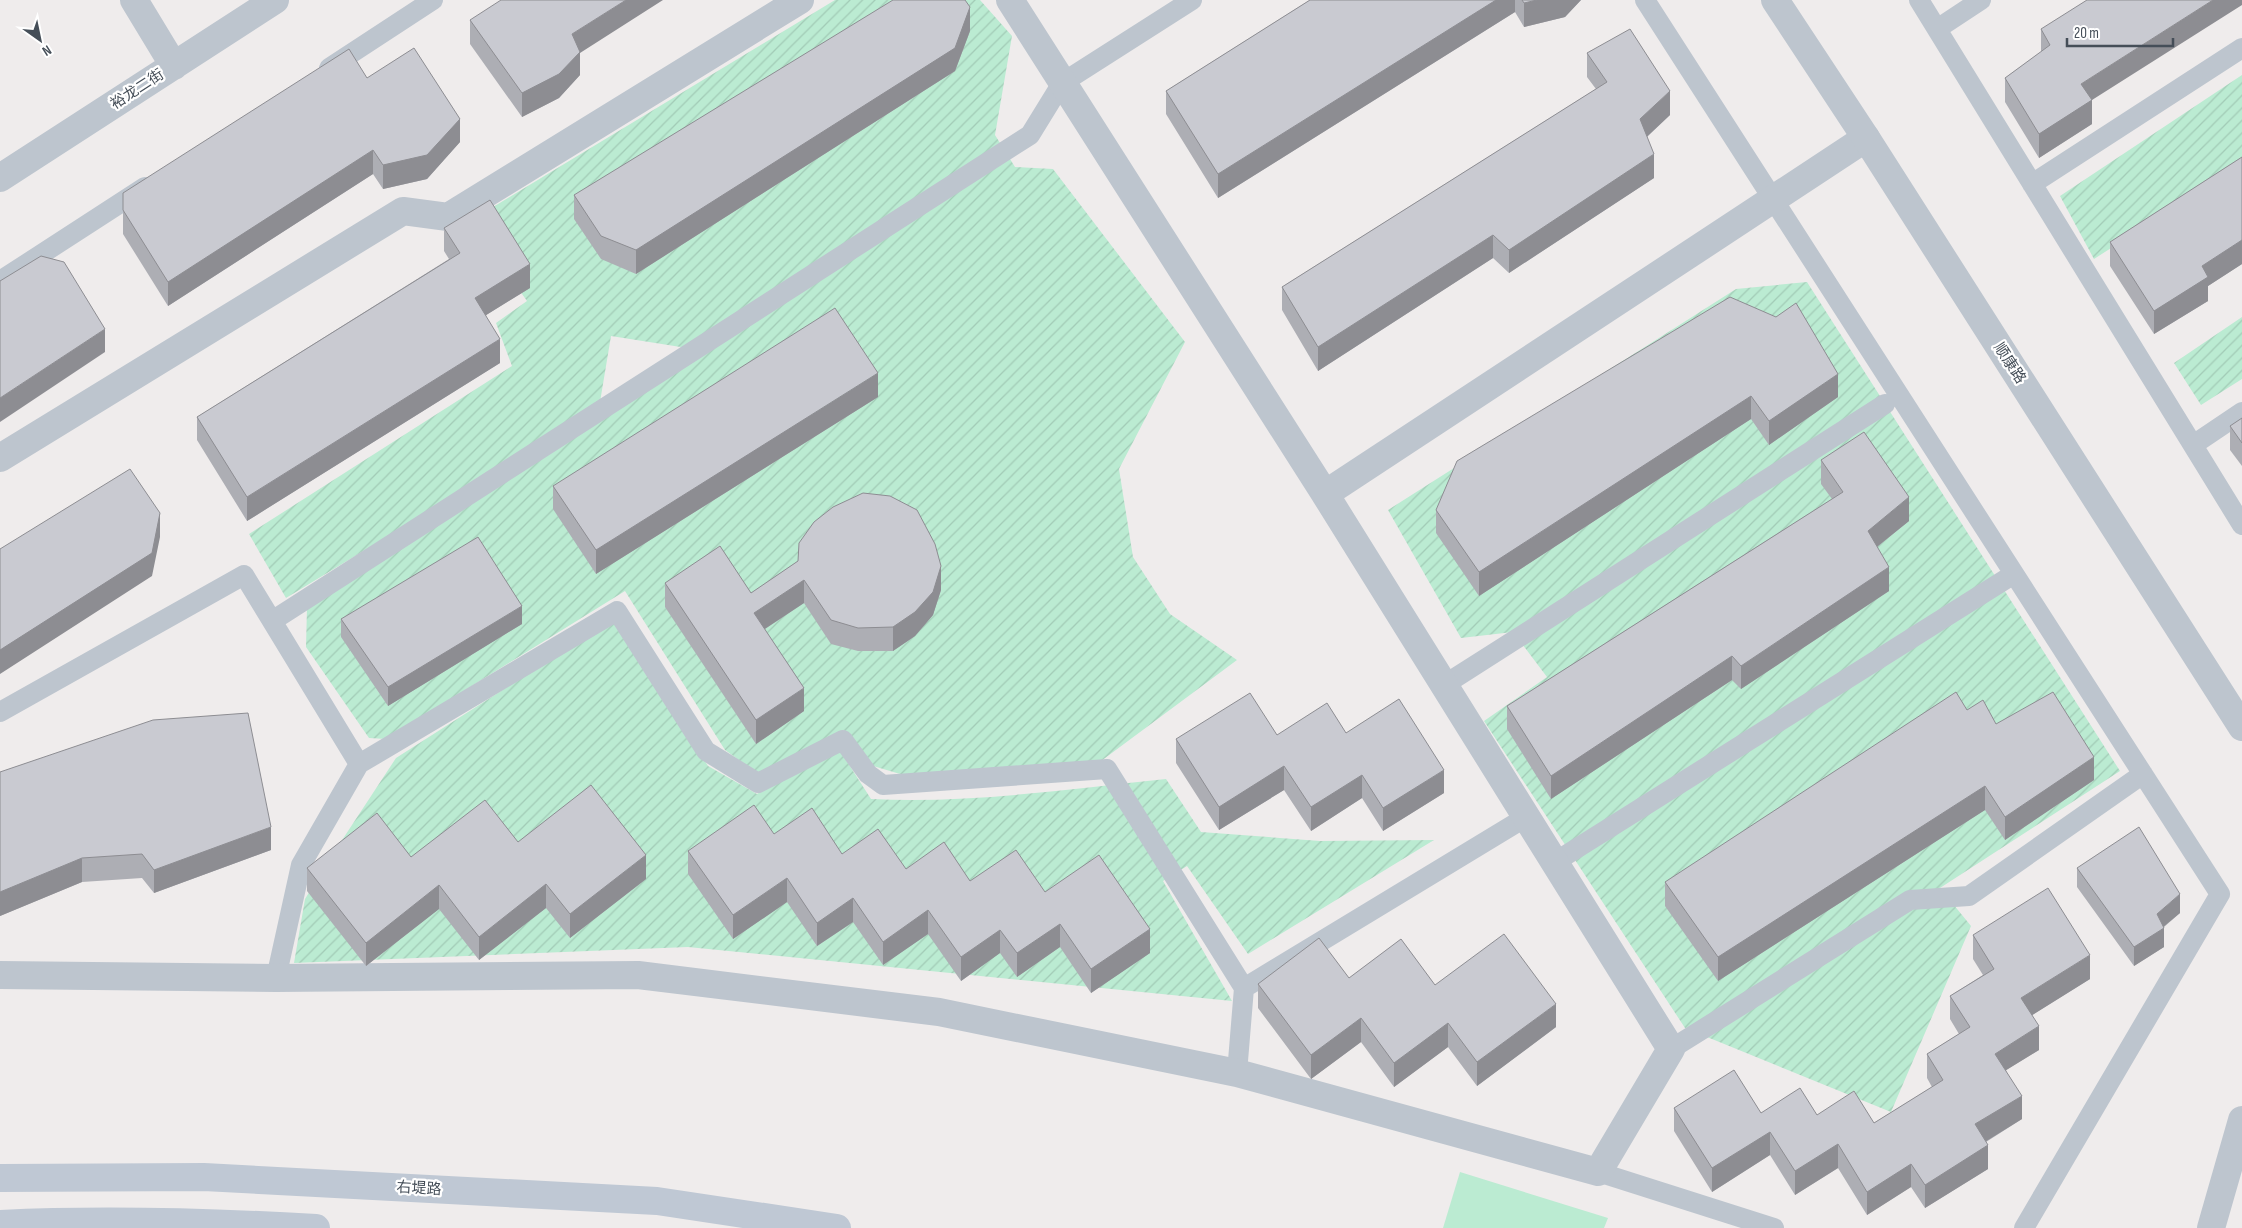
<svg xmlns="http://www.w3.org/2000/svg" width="2242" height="1228" font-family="'Sofia Sans Condensed','Noto Sans SC',sans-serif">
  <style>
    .garden { fill: url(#garden-furrows) }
    .pitch { fill: #bbebd2 }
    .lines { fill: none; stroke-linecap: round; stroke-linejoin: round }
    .service { stroke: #bdc5ce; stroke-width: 20 }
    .minor { stroke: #bdc5ce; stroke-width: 28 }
    .tertiary { stroke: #bdc5ce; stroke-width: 28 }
    .secondary { stroke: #bfc8d4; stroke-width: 28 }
    .wall { fill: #adaeb4 }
    .shaded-wall { fill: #8d8d92 }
    .building { fill: #c9cad1; stroke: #8d8d92 }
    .labels { text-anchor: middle; stroke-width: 4.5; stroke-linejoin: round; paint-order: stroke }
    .street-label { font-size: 15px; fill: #454e58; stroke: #fff }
  </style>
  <defs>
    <pattern id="garden-furrows" width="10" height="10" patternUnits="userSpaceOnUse" patternTransform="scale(1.25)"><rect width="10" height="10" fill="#bbebd2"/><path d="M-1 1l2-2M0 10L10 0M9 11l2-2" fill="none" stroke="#a2cbb6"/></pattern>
  </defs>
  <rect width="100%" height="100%" fill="#efecec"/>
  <path class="garden" d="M835,0H980L1012,36L995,135L1015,167L1053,169L1185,342L1119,469L1133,557L1170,614L1237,660L1093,767L917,779L863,763L844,730L761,776L725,750L625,591L386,739L369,738L306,647L307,607L706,351L611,336L599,408L286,598L249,534L512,366L496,323L527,301L470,221Z
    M2242,75V164L2094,259L2060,196Z
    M1807,282L2120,771L1940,888L1971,926L1891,1112L1685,1028L1484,721L1547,677L1513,632L1461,638L1388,510L1736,289Z
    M2242,317V379L2201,405L2174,363Z
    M614,619L708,766L757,794L839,749L871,799C969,804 1068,789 1166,779L1201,832L1320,841L1434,840L1248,954L1187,866L1163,881L1232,1001L688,947L294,963L305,899L327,863L396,758Z"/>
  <path class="pitch" d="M1460,1172L1608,1218L1604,1228H1443Z"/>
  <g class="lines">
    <path class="service" d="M1645,0L2220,894L2024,1228
      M1919,0L2242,525
      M1937,29L1981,0
      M329,68L433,0
      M2032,184L2242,48
      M0,281L145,187
      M2193,445L2242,412
      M272,621L359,764L617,611L706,751L758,783L843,740L868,774L883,785L1107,769L1244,988
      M1444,685L1885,404
      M0,712L244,575L272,621L1030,135L1062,83L1192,0
      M1555,862L2014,574
      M276,978L301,865L359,764
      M1671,1049L1910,900L1969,896L2143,774
      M1237,1073L1244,988L1526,817
      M1598,1172L1774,1228"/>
    <path class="minor" d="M134,0L174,66
      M1010,0L1325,494L1866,138
      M0,178L275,0
      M0,458L403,211L448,217L800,0
      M0,975L276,978L638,975L939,1012L1237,1073L1598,1172L1671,1049L1325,494"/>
    <path class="tertiary" d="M1775,0L1866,138L2242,727
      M2211,1228L2242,1120"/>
    <path class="secondary" d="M0,1178L204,1177L657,1201L837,1228
      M0,1224C105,1219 211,1222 316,1228"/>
  </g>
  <path class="wall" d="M1310,0H1581L1565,17L1524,27L1515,12L1218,198L1166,114V91Z
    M470,20L580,53V75L559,98L522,117L470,44Z
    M2041,29L2092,100V124L2039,158L2005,102V78L2041,52Z
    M970,31L955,71L636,274L601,259L574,219V195Z
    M1587,53L1670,115L1647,137L1654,178L1509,273L1493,258L1318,371L1282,310V287L1596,89L1587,77Z
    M367,78L460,142L427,179L383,189L373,174L168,306L123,234V193Z
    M2242,157V264L2208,286V301L2154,334L2110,266V242Z
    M444,228L530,288L486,315L500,363L247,521L197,440V417L449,259L444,251Z
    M1730,297L1838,397L1769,445L1751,419L1479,596L1436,533V510Z
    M878,397L596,574L553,509V486Z
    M2242,418V466L2230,450V426Z
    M1821,460L1909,521L1877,547L1889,591L1741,689L1732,680L1551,799L1507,729V706L1832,499L1821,484Z
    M798,561L941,590L933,615L915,636L893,651H858L831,644L804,603L765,629L804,711L756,744L665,607V583L751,593Z
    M341,619L522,624L388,706L341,637Z
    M1967,710L2094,780L2005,840L1985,810L1718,981L1665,906V882Z
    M1346,733L1444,793L1383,831L1362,798L1311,831L1284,790L1219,830L1176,763V739Z
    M0,772L271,850L154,893L142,878L82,882L0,916Z
    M774,834L842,854L906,869L970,881L1045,892L1150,953L1091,993L1060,947L1017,977L1000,953L961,981L928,934L883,965L853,922L817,946L787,902L733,939L688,874V851Z
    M518,842L646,879L570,938L546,908L479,960L439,909L366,966L307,891V868L411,857Z
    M2077,868L2180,913L2164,927V947L2134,966L2077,887Z
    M1973,935L2090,979L2032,1015L2039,1050L2006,1070L2022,1119L1986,1142L1988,1169L1925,1208L1911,1187L1867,1215L1838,1168L1795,1195L1770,1155L1712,1192L1674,1131V1108L1761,1113L1817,1115L1874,1123L1932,1087L1927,1078V1054L1959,1034L1950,1019V996L1983,975L1973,959Z
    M1349,978L1435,985L1556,1027L1477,1086L1448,1047L1394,1087L1361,1042L1311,1079L1258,1008V984Z"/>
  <path class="shaded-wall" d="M626,0H663L580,53V75L559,98L522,117V93L572,34Z
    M1496,0H1515V12L1218,198V174Z
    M1537,0H1581L1565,17L1524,27V3Z
    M2213,0H2242V5L2092,100V124L2039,158V134L2081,84Z
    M970,7V31L955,71L636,274V250Z
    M1670,91V115L1640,143V119Z
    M460,119V142L427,179L383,189V165Z
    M373,150V174L168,306V282Z
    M1654,154V178L1509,273V250Z
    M1493,235V258L1318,371V347Z
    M2242,240V264L2208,286V301L2154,334V311L2202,266Z
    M530,264V288L475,322V298Z
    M105,329V352L0,422V398Z
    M500,339V363L247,521V497Z
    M878,373V397L596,574V550Z
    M1838,374V397L1769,445V421Z
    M1751,396V419L1479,596V572Z
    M1909,497V521L1868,554V531Z
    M160,513V537L152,576L0,674V650Z
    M941,566V590L933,615L915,636L893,651V627Z
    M1889,567V591L1741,689V666Z
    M804,580V603L754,636V613Z
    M522,606V624L388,706V687Z
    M1732,656V680L1551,799V776Z
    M804,688V711L756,744V720Z
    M2094,757V780L2005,840V817Z
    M1284,766V790L1219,830V807Z
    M1444,770V793L1383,831V808Z
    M1362,775V798L1311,831V807Z
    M1985,786V810L1718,981V957Z
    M271,827V850L154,893V870Z
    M646,855V879L570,938V914Z
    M82,858V882L0,916V892Z
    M787,878V902L733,939V915Z
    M546,884V908L479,960V937Z
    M439,885V909L366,966V943Z
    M2180,894V913L2157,932V914Z
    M853,898V922L817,946V923Z
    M928,910V934L883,965V942Z
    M1060,924V947L1017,977V953Z
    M2164,928V947L2134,966V947Z
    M1150,929V953L1091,993V969Z
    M1000,930V953L961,981V957Z
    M2090,955V979L2021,1022V998Z
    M1556,1004V1027L1477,1086V1062Z
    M1361,1018V1042L1311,1079V1055Z
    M1448,1023V1047L1394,1087V1063Z
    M2039,1026V1050L1995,1077V1054Z
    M2022,1096V1119L1975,1148V1124Z
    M1770,1132V1155L1712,1192V1168Z
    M1838,1144V1168L1795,1195V1171Z
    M1988,1145V1169L1925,1208V1185Z
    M1911,1164V1187L1867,1215V1192Z"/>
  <path class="building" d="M501,0H626L572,34L580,52L559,74L522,93L470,20Z
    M893,0H965L970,7L955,48L636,250L601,236L574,195Z
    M1310,0H1496L1218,174L1166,91Z
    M1522,0H1537L1524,3Z
    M2087,0H2213L2081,84L2092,100L2039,134L2005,78L2050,45L2041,29Z
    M1630,29L1670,91L1640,119L1654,154L1509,250L1493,235L1318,347L1282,287L1607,82L1587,53Z
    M414,48L460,119L427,155L383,165L373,150L168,282L123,210V193L349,49L367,78Z
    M2242,157V240L2202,266L2208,277L2154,311L2110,242Z
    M490,200L530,264L475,298L500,339L247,497L197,417L460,253L444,228Z
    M41,256L64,262L105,329L0,398V281Z
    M1730,297L1776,317L1796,303L1838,374L1769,421L1751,396L1479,572L1436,510L1457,461Z
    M835,308L878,373L596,550L553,486Z
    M2242,418V443L2230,426Z
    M1864,432L1909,497L1868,531L1889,567L1741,666L1732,656L1551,776L1507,706L1843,492L1821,460Z
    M130,469L160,513L152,553L0,650V549Z
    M863,493L890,496L917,510L935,544L941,566L933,592L915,612L893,627L858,628L831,620L804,580L754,613L804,688L756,720L665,583L720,546L751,593L798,561L799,543L814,522L833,507Z
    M478,537L522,606L388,687L341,619Z
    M1956,692L1967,710L1983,700L1996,724L2053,692L2094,757L2005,817L1985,786L1718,957L1665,882Z
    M1250,693L1277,735L1327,703L1346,733L1399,699L1444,770L1383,808L1362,775L1311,807L1284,766L1219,807L1176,739Z
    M248,713L271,827L154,870L142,854L82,858L0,892V772L153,720Z
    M591,785L646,855L570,914L546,884L479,937L439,885L366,943L307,868L377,813L411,857L485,800L518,842Z
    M754,805L774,834L812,808L842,854L878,829L906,869L944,842L970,881L1016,850L1045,892L1099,855L1150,929L1091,969L1060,924L1017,953L1000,930L961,957L928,910L883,942L853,898L817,923L787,878L733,915L688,851Z
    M2139,827L2180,894L2157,914L2164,928L2134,947L2077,868Z
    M2048,888L2090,955L2021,998L2039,1026L1995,1054L2022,1096L1975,1124L1988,1145L1925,1185L1911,1164L1867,1192L1838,1144L1795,1171L1770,1132L1712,1168L1674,1108L1734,1070L1761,1113L1800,1088L1817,1115L1854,1091L1874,1123L1943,1080L1927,1054L1970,1027L1950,996L1994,969L1973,935Z
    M1504,934L1556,1004L1477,1062L1448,1023L1394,1063L1361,1018L1311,1055L1258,984L1319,938L1349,978L1401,939L1435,985Z"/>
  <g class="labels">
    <g class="street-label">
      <text transform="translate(137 89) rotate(-33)" y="5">裕龙二街</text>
      <text transform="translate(2010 363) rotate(57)" y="5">顺康路</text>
      <text transform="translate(419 1188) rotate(3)" y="5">右堤路</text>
    </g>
  </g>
  <g transform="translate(40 40) rotate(147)" stroke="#ffffff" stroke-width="4" paint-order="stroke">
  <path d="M0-4L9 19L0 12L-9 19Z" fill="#454e58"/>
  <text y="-8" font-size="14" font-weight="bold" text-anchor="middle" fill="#454e58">N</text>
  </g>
  <path d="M2067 38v8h106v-8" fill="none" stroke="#454e58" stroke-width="2.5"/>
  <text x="2074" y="38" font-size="15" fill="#454e58" stroke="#ffffff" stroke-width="4" paint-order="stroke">20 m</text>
</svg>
